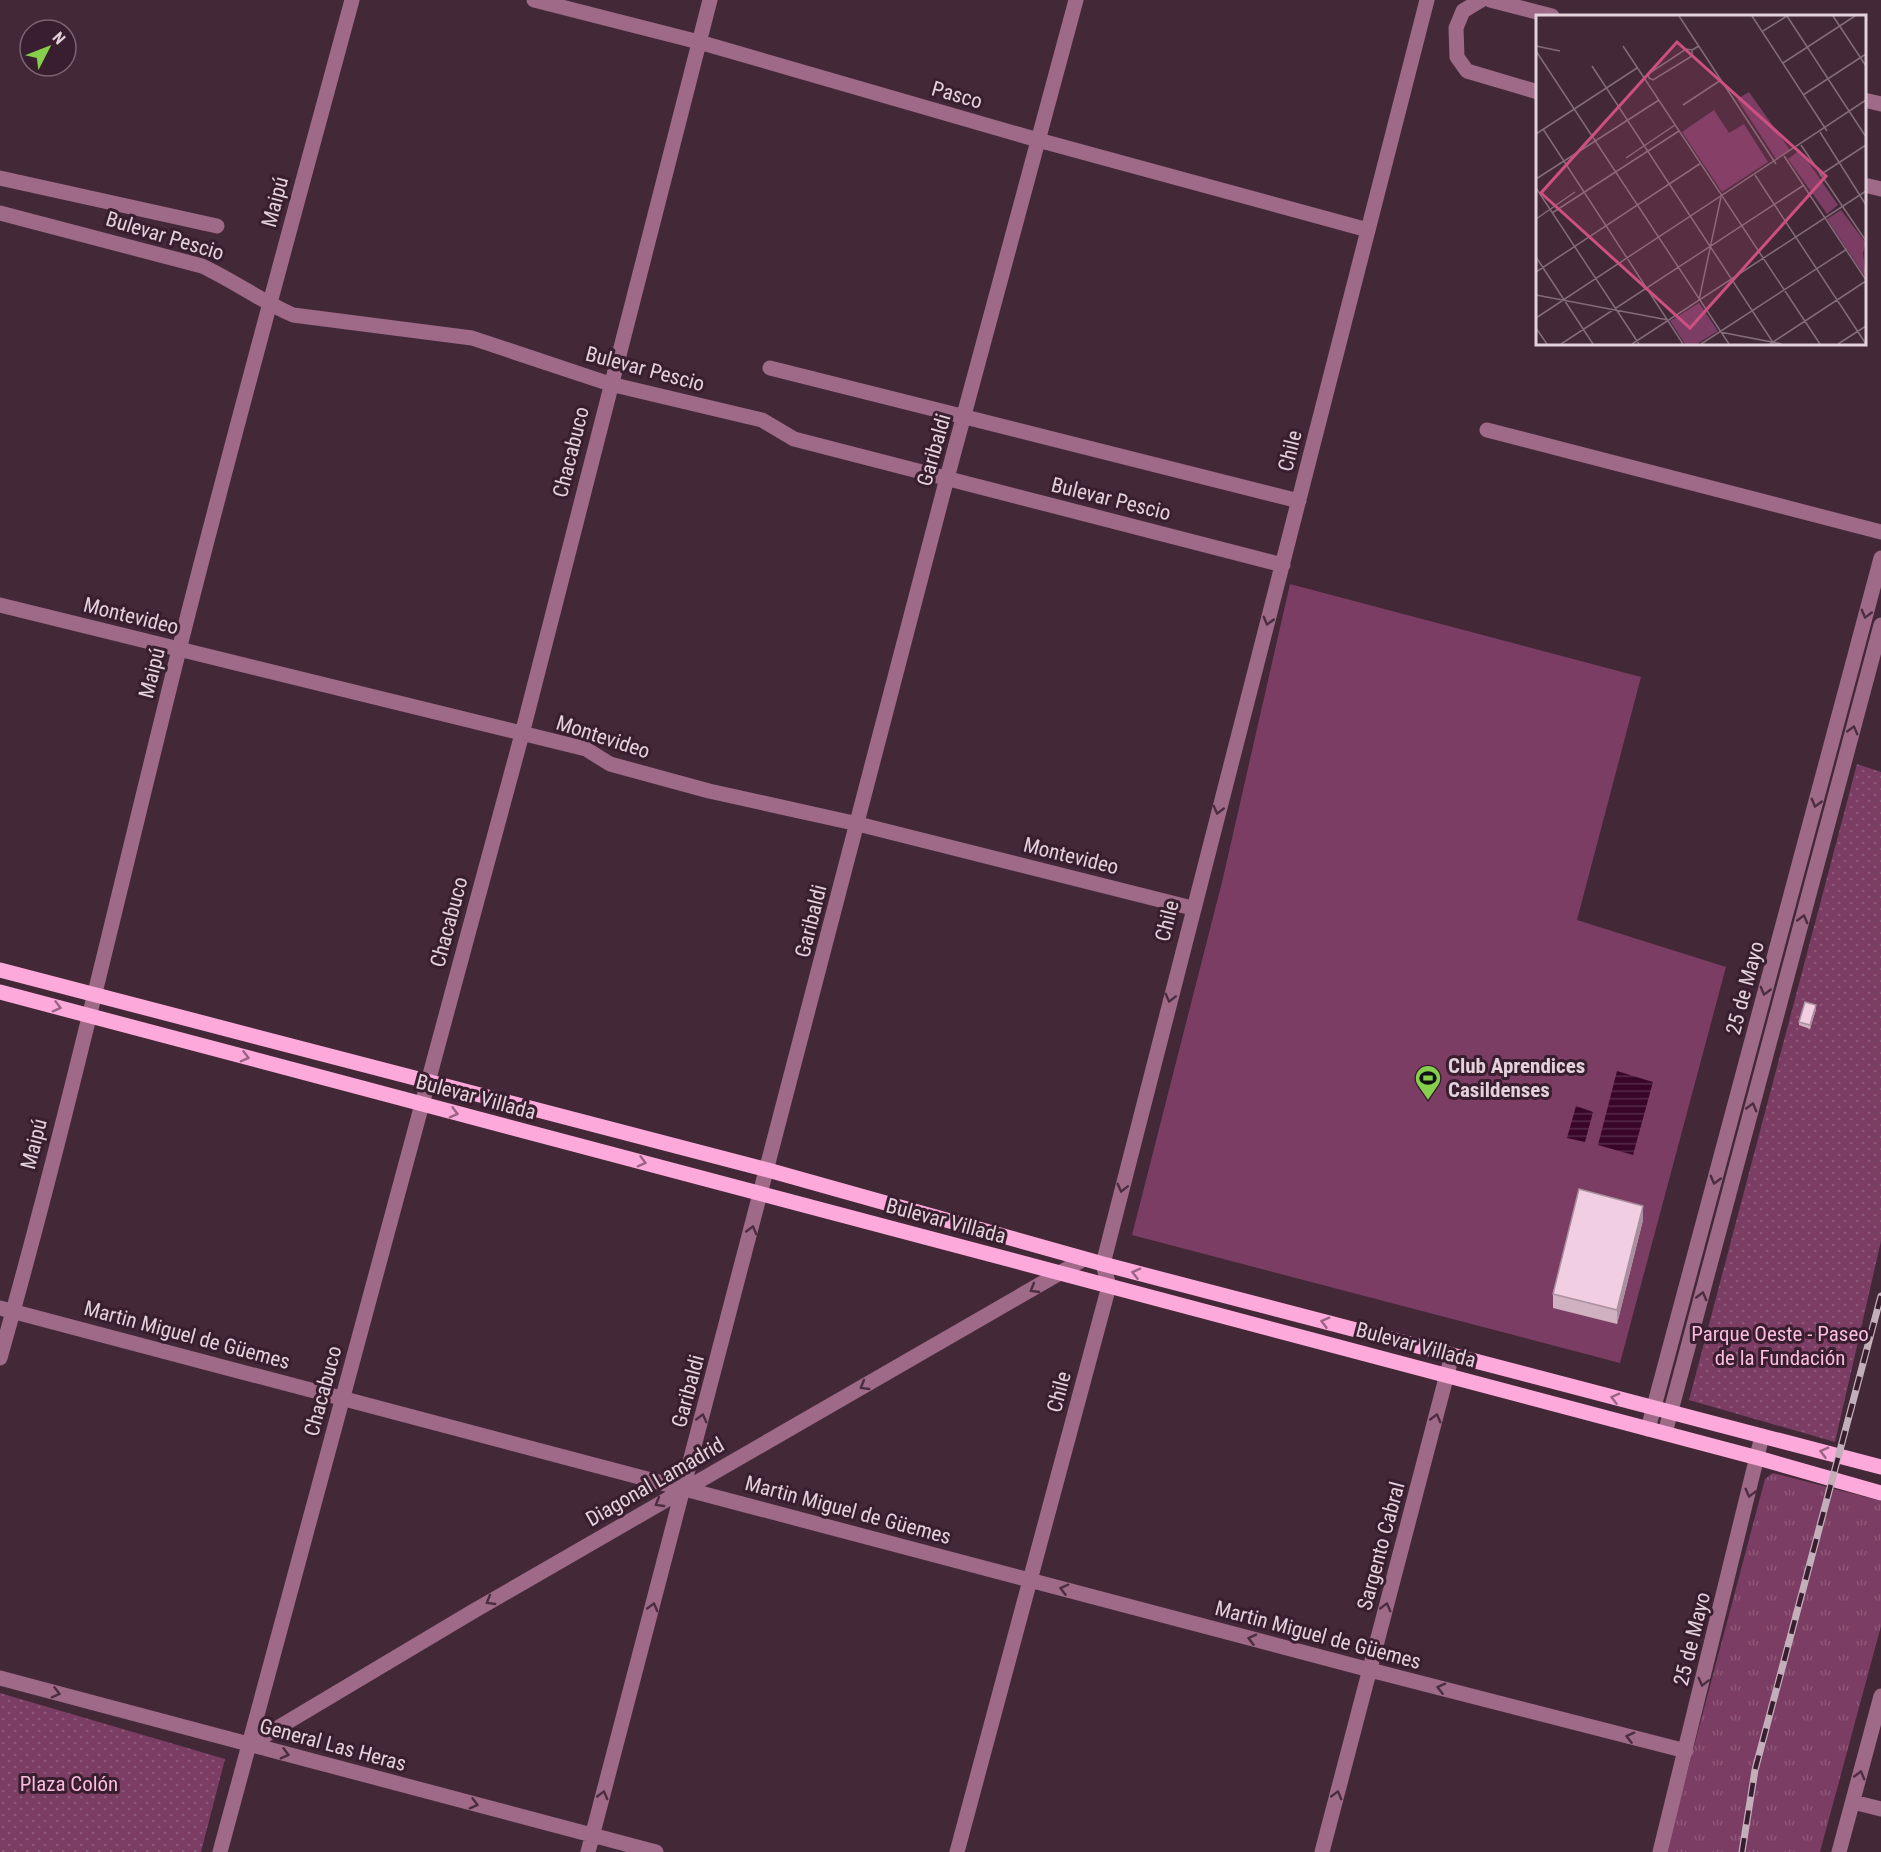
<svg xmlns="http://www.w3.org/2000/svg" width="1881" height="1852" font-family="'Roboto Condensed',sans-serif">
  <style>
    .grass { fill: url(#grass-tufts) }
    .park { fill: url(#park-dots) }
    .pitch { fill: #7b3d63 }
    .water { fill: url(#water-rules) }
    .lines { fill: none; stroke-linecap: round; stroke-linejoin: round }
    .minor { stroke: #9e6a88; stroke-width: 15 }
    .major { stroke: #fea9db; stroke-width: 15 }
    .rail-casing { stroke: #c3afba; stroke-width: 7 }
    .rail { stroke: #381e2e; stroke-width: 4.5; stroke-dasharray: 14; stroke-linecap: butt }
    .wall { fill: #cfb1c2 }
    .shaded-wall { fill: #a9909e }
    .building { fill: #f1cee1; stroke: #a9909e; stroke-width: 1.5 }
    .oneway { stroke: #4c2d40 }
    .oneway2 { stroke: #9b6484 }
    .labels { text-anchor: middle; stroke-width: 6; stroke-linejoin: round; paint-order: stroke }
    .street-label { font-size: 21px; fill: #e3d1db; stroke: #381e2e }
    .poi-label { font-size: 21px; font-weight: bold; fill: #e3d1db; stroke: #381e2e; text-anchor: start }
    .park-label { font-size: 21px; fill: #fabbdf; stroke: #381e2e }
    .inset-road { fill: none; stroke: #836c79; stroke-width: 1.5 }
    .view { fill: #cc5081; fill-opacity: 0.15; stroke: #cc5081; stroke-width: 3 }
    .inset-edge { fill: none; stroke: #e3d1db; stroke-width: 3 }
  </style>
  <defs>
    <pattern id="grass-tufts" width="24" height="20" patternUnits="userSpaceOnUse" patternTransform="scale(1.5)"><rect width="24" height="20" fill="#7b3d63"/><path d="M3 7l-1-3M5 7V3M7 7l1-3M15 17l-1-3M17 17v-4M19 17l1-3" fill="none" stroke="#8e5879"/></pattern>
    <pattern id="park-dots" width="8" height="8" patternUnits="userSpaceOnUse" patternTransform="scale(1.5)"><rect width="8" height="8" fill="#7b3d63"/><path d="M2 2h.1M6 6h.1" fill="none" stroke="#8e5879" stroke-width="1.8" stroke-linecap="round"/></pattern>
    <pattern id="water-rules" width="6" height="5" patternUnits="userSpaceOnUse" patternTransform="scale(1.5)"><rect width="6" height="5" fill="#390629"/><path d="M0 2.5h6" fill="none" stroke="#562947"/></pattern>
  </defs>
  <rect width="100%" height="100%" fill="#432838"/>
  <path class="grass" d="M1773,1473L1881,1501V1626L1820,1852H1666L1765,1479Z"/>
  <path class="park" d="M1857,764L1881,772V1241L1835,1442L1689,1400Z
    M0,1693L225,1759L201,1852H0Z"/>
  <path class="pitch" d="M1290,584L1641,677L1577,920L1726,967L1620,1363L1132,1235L1223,878Z"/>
  <path class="water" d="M1617,1071L1653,1082L1633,1155L1598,1145Z
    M1576,1106L1593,1112L1585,1142L1567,1138Z"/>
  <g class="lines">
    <path class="minor" d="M534,0L699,42L1038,140L1368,230
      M1481,0L1463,11L1456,28L1457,57L1467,71L1538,92
      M1490,0L1552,16
      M1864,100L1881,104
      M0,178L217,226
      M1864,185L1881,189
      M0,213L202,266C234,281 261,301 293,315L472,338L610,384L762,420L794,439L1283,565
      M770,368L1299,501
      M1487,430L1881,532
      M0,605L586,749L610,764L709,791L858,824L1192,908
      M0,1308L1370,1670L1686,1751
      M0,1358C66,1125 119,889 178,654C233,435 293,218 352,0
      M1648,1429L1881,558
      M1665,1433L1881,625
      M0,1678L656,1852
      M249,1745L472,1612L1084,1259
      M1853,1802L1881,1809
      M220,1852L522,734L710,0
      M588,1852L947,478L1076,0
      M957,1852L1109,1286L1103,1264L1427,0
      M1322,1852L1452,1355
      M1660,1852L1762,1436
      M1839,1852L1881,1696"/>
    <path class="major" d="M0,970L768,1170L1103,1264L1881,1467
      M0,992L1758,1458L1881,1493"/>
    <g class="rail-casing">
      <path id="rail" d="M1742,1852L1755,1770L1881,1296"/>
    </g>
    <use href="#rail" class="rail"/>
  </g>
  <path class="wall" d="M1816,1009L1810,1029L1799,1025V1022Z
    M1643,1220L1617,1324L1553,1308V1294Z"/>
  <path class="shaded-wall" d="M1816,1005V1009L1810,1029V1025Z
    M1643,1206V1220L1617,1324V1310Z"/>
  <path class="building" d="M1805,1002L1816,1005L1810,1025L1799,1022Z
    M1579,1189L1643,1206L1617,1310L1553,1294Z"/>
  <defs><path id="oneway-chevron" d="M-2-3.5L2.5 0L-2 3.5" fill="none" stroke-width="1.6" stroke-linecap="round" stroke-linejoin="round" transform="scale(1.5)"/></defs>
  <g class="oneway">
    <use href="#oneway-chevron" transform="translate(1866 614) rotate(105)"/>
    <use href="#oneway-chevron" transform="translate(1268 621) rotate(105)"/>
    <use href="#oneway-chevron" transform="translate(1853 730) rotate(-75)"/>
    <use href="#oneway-chevron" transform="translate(1816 803) rotate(105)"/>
    <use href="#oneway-chevron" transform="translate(1218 810) rotate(105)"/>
    <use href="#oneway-chevron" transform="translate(1803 919) rotate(-75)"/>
    <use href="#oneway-chevron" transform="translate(1765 991) rotate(105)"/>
    <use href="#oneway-chevron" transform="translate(1170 998) rotate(104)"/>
    <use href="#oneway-chevron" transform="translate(1752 1107) rotate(-75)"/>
    <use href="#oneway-chevron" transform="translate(1715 1180) rotate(105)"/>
    <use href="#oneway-chevron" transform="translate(1122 1188) rotate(104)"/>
    <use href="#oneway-chevron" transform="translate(752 1230) rotate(-75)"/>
    <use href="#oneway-chevron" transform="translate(1034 1289) rotate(150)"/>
    <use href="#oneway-chevron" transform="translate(1702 1296) rotate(-75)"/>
    <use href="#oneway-chevron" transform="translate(864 1386) rotate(150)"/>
    <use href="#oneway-chevron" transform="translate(702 1418) rotate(-75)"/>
    <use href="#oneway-chevron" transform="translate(1436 1418) rotate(-75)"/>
    <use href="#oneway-chevron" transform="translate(1750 1493) rotate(104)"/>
    <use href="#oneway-chevron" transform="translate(659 1503) rotate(150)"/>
    <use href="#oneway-chevron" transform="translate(1064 1589) rotate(-165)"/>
    <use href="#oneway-chevron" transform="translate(490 1601) rotate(150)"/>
    <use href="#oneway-chevron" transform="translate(653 1607) rotate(-75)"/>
    <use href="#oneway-chevron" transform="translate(1386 1607) rotate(-75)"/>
    <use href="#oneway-chevron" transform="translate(1252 1639) rotate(-165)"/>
    <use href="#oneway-chevron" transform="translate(1703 1682) rotate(104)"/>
    <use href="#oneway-chevron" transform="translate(1441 1688) rotate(-166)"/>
    <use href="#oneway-chevron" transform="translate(56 1693) rotate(15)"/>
    <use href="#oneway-chevron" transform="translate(1630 1737) rotate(-166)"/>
    <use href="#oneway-chevron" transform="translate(285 1754) rotate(15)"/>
    <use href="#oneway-chevron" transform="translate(1860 1775) rotate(-75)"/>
    <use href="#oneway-chevron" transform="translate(603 1795) rotate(-75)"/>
    <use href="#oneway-chevron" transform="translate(1337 1795) rotate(-75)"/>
    <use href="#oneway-chevron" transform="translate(474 1804) rotate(15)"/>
  </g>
  <g class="oneway2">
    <use href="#oneway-chevron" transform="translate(57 1007) rotate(15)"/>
    <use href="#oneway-chevron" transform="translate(245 1057) rotate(15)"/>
    <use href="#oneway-chevron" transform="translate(454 1113) rotate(15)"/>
    <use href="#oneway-chevron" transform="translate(642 1162) rotate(15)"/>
    <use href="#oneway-chevron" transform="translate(1136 1273) rotate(-165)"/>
    <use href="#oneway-chevron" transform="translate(1325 1322) rotate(-165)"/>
    <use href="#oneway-chevron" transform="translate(1615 1398) rotate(-165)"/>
    <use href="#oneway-chevron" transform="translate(1824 1452) rotate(-165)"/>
  </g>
  <defs>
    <g id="stadium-pin" transform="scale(1.35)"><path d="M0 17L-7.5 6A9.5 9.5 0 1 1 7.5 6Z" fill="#86cf4c" stroke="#381e2e"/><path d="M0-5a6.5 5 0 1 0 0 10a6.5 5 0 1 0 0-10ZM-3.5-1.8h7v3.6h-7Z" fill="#111"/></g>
  </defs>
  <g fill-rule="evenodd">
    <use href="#stadium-pin" x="1428" y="1078"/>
  </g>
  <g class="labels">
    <g class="street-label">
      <text transform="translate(957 95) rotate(16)" y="7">Pasco</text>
      <text transform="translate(275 202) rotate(-75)" y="7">Maipú</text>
      <text transform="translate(165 236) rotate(17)" y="7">Bulevar Pescio</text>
      <text transform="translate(645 369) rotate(15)" y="7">Bulevar Pescio</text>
      <text transform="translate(934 450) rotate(-74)" y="7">Garibaldi</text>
      <text transform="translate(1290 451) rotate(-76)" y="7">Chile</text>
      <text transform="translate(571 452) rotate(-76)" y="7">Chacabuco</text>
      <text transform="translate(1111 499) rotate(14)" y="7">Bulevar Pescio</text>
      <text transform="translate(131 616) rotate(14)" y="7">Montevideo</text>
      <text transform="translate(152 673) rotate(-76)" y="7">Maipú</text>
      <text transform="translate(603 737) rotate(18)" y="7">Montevideo</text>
      <text transform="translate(1071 856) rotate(14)" y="7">Montevideo</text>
      <text transform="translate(811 921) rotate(-76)" y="7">Garibaldi</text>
      <text transform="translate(1167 921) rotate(-76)" y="7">Chile</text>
      <text transform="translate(449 922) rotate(-75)" y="7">Chacabuco</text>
      <text transform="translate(1745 988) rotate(-75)" y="7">25 de Mayo</text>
      <text transform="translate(476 1097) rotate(15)" y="7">Bulevar Villada</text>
      <text transform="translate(34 1144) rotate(-76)" y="7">Maipú</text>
      <text transform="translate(946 1221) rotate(15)" y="7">Bulevar Villada</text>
      <text transform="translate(187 1335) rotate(15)" y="7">Martin Miguel de Güemes</text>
      <text transform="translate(1416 1345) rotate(15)" y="7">Bulevar Villada</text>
      <text transform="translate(323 1391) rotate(-75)" y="7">Chacabuco</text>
      <text transform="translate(688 1391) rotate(-75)" y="7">Garibaldi</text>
      <text transform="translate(1059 1392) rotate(-75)" y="7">Chile</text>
      <text transform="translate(655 1482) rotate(-30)" y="7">Diagonal Lamadrid</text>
      <text transform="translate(848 1510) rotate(15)" y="7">Martin Miguel de Güemes</text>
      <text transform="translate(1381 1546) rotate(-75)" y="7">Sargento Cabral</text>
      <text transform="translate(1318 1635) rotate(15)" y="7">Martin Miguel de Güemes</text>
      <text transform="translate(1692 1639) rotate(-76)" y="7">25 de Mayo</text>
      <text transform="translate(333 1745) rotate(15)" y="7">General Las Heras</text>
    </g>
    <g class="poi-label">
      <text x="1448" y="1073">Club Aprendices<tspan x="1448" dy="24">Casildenses</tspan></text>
    </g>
    <g class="park-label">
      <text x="1780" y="1341">Parque Oeste - Paseo<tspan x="1780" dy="24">de la Fundación</tspan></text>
      <text x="69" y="1791">Plaza Colón</text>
    </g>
  </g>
  <g transform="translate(1536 15)">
    <rect width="330" height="330" fill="#432838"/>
    <path d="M264,135L302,190L291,199L252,144ZM305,195L330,228L327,238L330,263L291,204Z" fill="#7b3d63"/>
    <path d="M213,77L254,135L240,144L201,84ZM163,288L182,316L161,329H149L134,306Z" fill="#7b3d63"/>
    <path d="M178,95L193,118L208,109L232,147L186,177L146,117Z" fill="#7b3d63"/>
    <path class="inset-road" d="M143,1L240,149M216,1L291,116M251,1L330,122M297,1L330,51M227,16L251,1M0,31L24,36M87,31L284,329M156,35L150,34L112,59L113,63L117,65L156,41V35L163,31M0,36L193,329M247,48L319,1M56,51L238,329M267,80L330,39M147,90L185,65M7,114L147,329M284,117L330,190M0,119L101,53M265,130L330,226M248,141L330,265M90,143L139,110M219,160L330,329M284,160L330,130M0,164L123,85M0,173L103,329M16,198L143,116M0,204L39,177M0,242L57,329M0,257L165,148M0,280L132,305M163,285L185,182M0,303L330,85M0,313L11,329M184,317L246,329M25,329L268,170M96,329L330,176M165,329L311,234M234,329L330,266M302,329L330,311"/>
    <path class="view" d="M141,27L290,161L154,313L5,178Z"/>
    <rect width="330" height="330" class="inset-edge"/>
  </g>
  <g transform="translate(48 48) rotate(48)"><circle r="28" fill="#381e2e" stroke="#7c6673" stroke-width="1.5"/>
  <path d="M0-4.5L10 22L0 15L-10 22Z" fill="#86cf4c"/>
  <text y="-9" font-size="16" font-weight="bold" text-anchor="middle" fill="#e3d1db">N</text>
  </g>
</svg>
